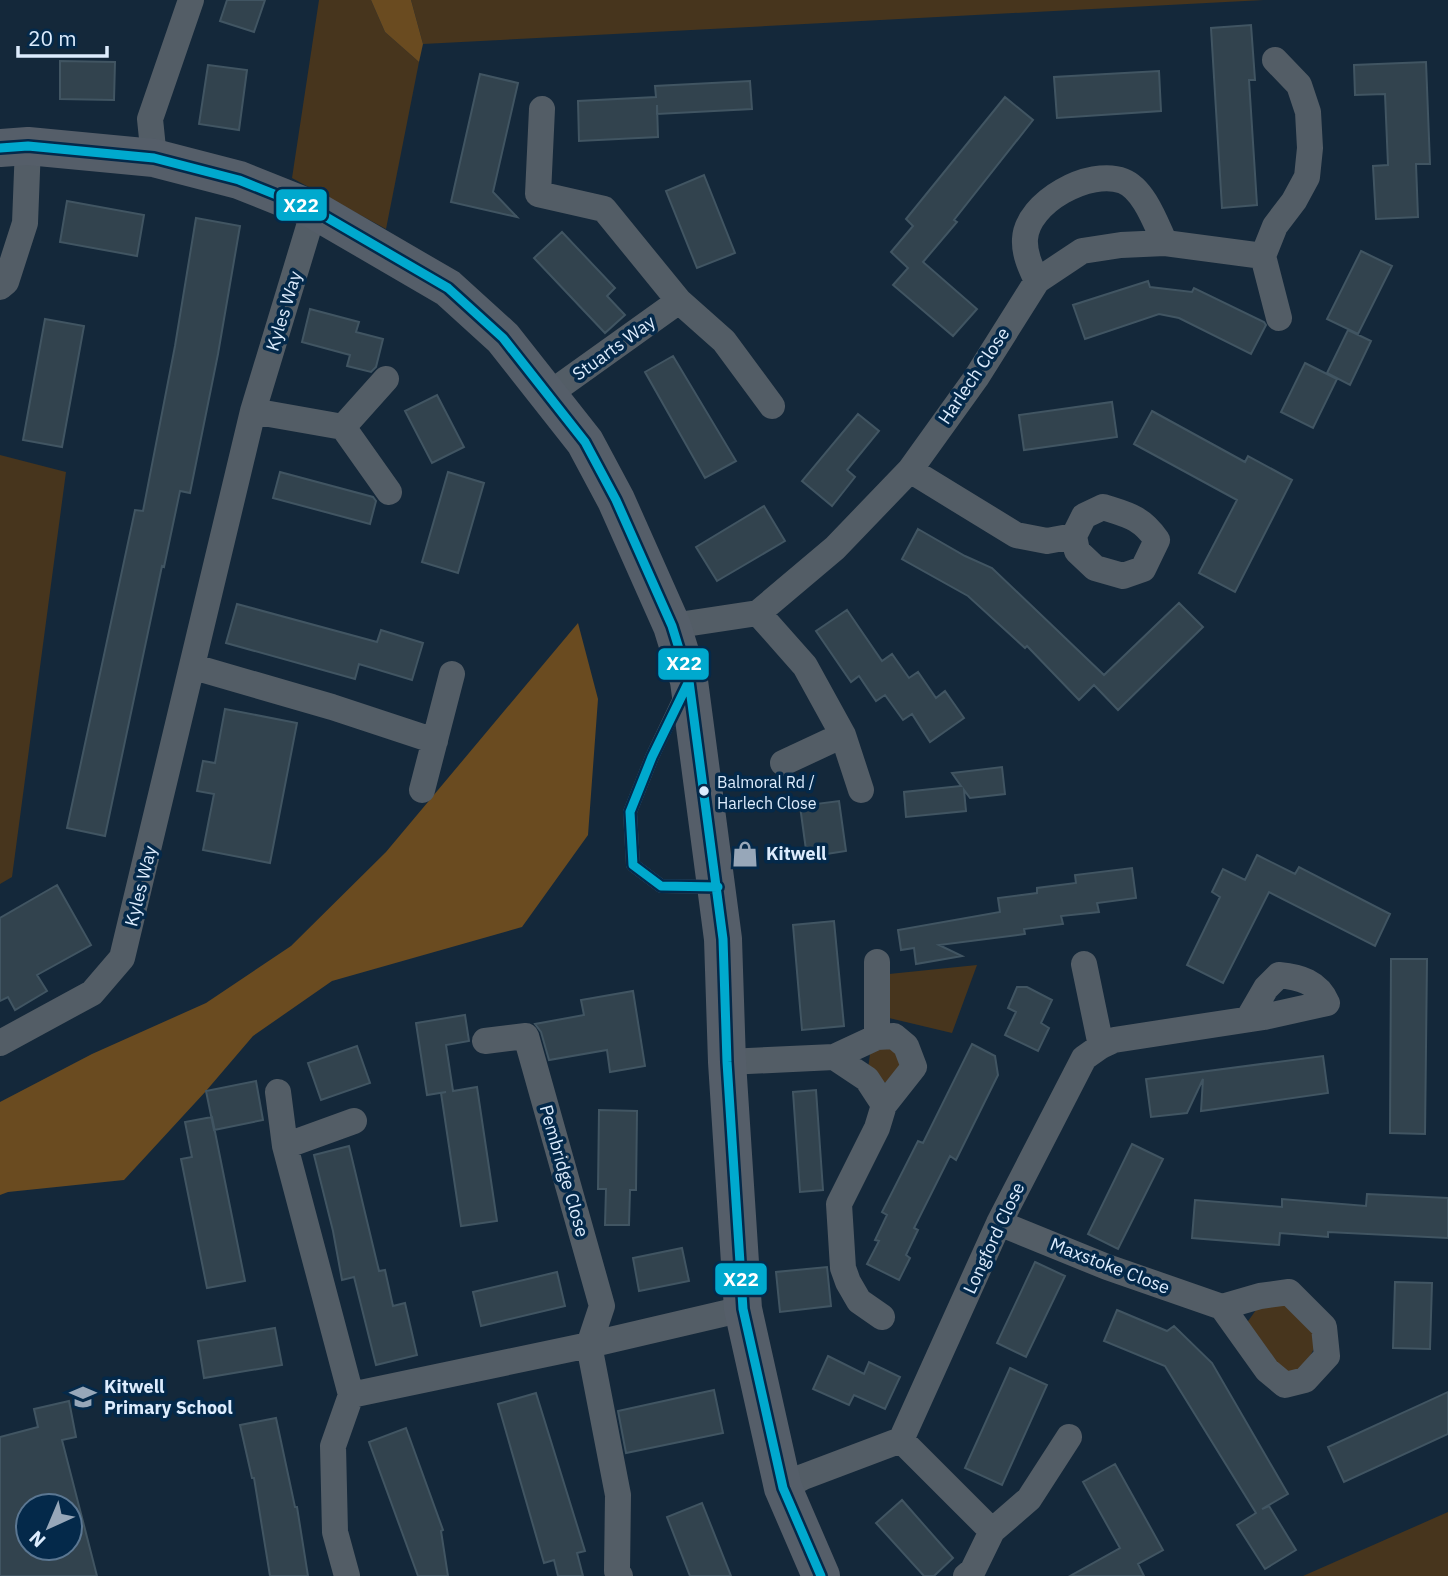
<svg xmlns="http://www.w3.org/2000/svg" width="1448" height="1576" font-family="'IBM Plex Sans',sans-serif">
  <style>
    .green { fill: #47351d }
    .forest { fill: #6a4b20 }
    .building { fill: #32434e; stroke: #415562; stroke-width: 2; fill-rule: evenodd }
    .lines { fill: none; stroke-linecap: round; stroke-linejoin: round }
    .lane { stroke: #535d66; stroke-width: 14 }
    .street { stroke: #535d66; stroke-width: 26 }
    .secondary { stroke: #555e69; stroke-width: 38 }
    .bus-1-casing { stroke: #04294a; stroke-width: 14 }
    .bus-1 { stroke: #00a9ce; stroke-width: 9 }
    .bus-dot { fill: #ddecfd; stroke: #04294a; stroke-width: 2.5 }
    .labels { text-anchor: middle; stroke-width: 7; stroke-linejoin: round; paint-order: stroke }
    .bus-label { font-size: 16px; fill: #ddecfd; stroke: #04294a; text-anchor: start }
    .street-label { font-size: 18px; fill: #ddecfd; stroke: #04294a }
    .poi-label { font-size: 18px; font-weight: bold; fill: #ddecfd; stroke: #04294a; text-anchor: start }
    .line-badge { stroke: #04294a; stroke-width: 2.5 }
    .badge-label { font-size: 19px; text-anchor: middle; font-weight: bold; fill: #fff }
  </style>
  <rect width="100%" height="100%" fill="#14283a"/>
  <path class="green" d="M319,0H371L385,32L419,62L386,229L292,178Z
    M411,0H1264L423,44Z
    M0,455L66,472L12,877L0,884Z
    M977,965L952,1033L889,1018V974Z
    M882,1043L899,1049L907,1066L898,1079L882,1083L868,1069L870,1054Z
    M1286,1302L1312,1321L1316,1345L1304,1367L1288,1374L1265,1354L1246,1324L1261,1303Z
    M1448,1512V1576H1303Z"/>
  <path class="forest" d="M371,0H411L423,44L419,62L385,32Z
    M578,623L598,699L588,835L522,927L332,981L253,1036L206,1091L124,1180L8,1192L0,1195V1102L92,1054L206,1003L291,946L386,852Z"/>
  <path class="building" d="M227,0H265L254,32L220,21Z
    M1251,25L1255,80H1249L1257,205L1222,208L1211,28Z
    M60,61L115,62L114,100L60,99Z
    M1426,62L1430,164H1416L1418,217L1376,219L1373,166L1388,165L1385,94L1355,95L1354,65Z
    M208,65L247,70L239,130L199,124Z
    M1159,71L1161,111L1057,118L1054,77Z
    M480,74L518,83L493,192L517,217L451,202Z
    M750,81L752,109L657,114V105L658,137L579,141L578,101L656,97L655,86Z
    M1005,97L1033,120L954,220L957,222L923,262L977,309L953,336L893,285L908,268L891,252L913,226L906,219Z
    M704,175L735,253L697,268L666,191Z
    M67,201L144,215L137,256L60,242Z
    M196,218L240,226L218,354L190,493L180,491L164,567L162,566L105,836L67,828L135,510L143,511L175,346Z
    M562,232L615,288L607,296L625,315L605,333L534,258Z
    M1361,251L1392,266L1358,334L1327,319Z
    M1148,281L1150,287L1192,292L1194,288L1264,322L1266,325L1251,354L1179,318L1159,314L1085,339L1073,305Z
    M310,309L359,322L356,332L383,339L376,367L371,372L347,366L350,355L302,342Z
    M45,319L84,326L62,447L23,440Z
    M1348,330L1371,341L1350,385L1327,373Z
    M673,356L736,461L705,478L645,372Z
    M1305,363L1337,379L1313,428L1281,412Z
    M437,395L464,447L432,463L405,411Z
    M1112,402L1117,437L1024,450L1019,415Z
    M1152,411L1245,462L1248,456L1292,480L1235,592L1199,573L1237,500L1134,444Z
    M858,414L879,431L847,470L855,477L832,506L802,481Z
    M280,472L373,497L376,501L370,524L273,498Z
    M448,472L484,483L458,573L422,562Z
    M764,506L785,541L717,581L696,547Z
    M918,529L965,556L992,568L1104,675L1179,603L1203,627L1118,710L1094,685L1079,700L1027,646L1025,648L968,596L902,559Z
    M237,604L377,642L381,630L423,643L412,680L359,664L355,679L226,643Z
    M847,610L882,661L892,654L909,678L918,672L936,698L945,691L964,718L930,742L912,714L903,720L885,695L876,701L859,676L851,682L816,631Z
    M225,709L297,723L270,863L203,850L214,794L197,791L203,761L215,763Z
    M1002,767L1005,794L970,798L964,790L966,811L906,817L904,792L961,786L952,773Z
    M839,801L846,851L807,857L800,806Z
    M1257,855L1295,874L1299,867L1390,914L1375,946L1269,892L1223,983L1187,965L1220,897L1212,892L1223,869L1245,880Z
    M1132,868L1136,898L1097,903L1099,912L1061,916L1063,924L1024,929L1025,934L939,945L962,956L916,964L914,948L901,950L898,930L1000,912L998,898L1037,893V888L1076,883L1075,875Z
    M57,885L91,945L37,975L47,991L15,1010L8,997L0,1001V918Z
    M834,921L844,1026L802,1030L793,925Z
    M1391,959H1427L1425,1134L1390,1133Z
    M1017,987H1027L1052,1000L1041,1023L1049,1028L1038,1051L1005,1035L1016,1012L1008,1008Z
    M633,991L645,1066L610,1072L607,1050L549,1060L541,1032L535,1024L584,1015L581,1000Z
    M465,1015L469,1041L446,1045L453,1091L477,1087L497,1221L461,1226L441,1093L446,1092L427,1095L416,1023Z
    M972,1044L995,1056L998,1075L956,1160L950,1156L914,1228L918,1230L906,1255L910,1258L899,1280L867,1264L879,1241L875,1240L887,1215L882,1212L918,1141L923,1143Z
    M357,1046L370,1083L321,1100L308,1063Z
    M1323,1056L1328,1093L1201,1111L1203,1079L1187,1113L1151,1117L1146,1079Z
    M256,1081L263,1120L214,1130L206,1091Z
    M816,1090L823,1190L800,1192L793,1092Z
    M599,1110L637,1111L636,1190H630L629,1225H605L606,1189H598Z
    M212,1117L245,1281L207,1288L181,1159L192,1157L185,1122Z
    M1132,1144L1163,1159L1118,1249L1088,1234Z
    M349,1146L379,1271L385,1270L393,1306L405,1303L417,1355L376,1365L354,1277L342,1280L333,1231L314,1155Z
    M1367,1194L1448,1198V1238L1328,1232V1237L1280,1233L1279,1245L1192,1238L1195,1200L1282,1207V1199L1366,1206Z
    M682,1248L689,1281L639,1291L633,1258Z
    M1035,1262L1065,1276L1026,1357L997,1343Z
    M827,1267L831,1306L780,1312L776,1272Z
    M557,1272L565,1306L481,1326L473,1292Z
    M1395,1282L1432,1283L1430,1349L1393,1348Z
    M1117,1310L1167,1331L1174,1326L1212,1363L1288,1494L1262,1509L1269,1506L1296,1550L1265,1569L1237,1525L1256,1513L1165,1366L1104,1341Z
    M275,1328L282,1365L204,1378L198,1341Z
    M828,1356L864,1374L869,1362L900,1377L885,1409L854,1395L849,1405L813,1389Z
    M1010,1368L1047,1385L1002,1485L965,1468Z
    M714,1390L723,1433L626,1453L618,1411Z
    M1448,1392V1434L1344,1482L1328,1447Z
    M536,1393L585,1551L577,1553L583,1576H558L554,1560L544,1563L498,1404Z
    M69,1401L76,1437L62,1440L97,1576H0V1437L38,1427L34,1409ZM28,1506H70V1548H28Z
    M276,1418L295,1507H297L308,1576H270L254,1478H252L240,1425Z
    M406,1428L443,1530L441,1531L448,1576H418L369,1442Z
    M1115,1464L1163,1550L1138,1564L1144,1576H1070L1120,1548L1083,1482Z
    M902,1500L953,1558L934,1576H924L876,1523Z
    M702,1503L731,1576H690L667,1517Z"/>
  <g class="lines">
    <path class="lane" d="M681,696L652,757L630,812L633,865L661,886L716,887"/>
    <path class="street" d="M1275,60L1299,85L1308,112L1310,148L1307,177L1294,201L1275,226L1263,256L1279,318
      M542,109L538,194L604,209L679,301L724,341L772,406
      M154,158L150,119L191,0
      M1037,281C1031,268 1024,254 1025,239C1027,202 1090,168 1123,181C1144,189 1156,224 1165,243
      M0,287L6,282L25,223L28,146
      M549,394L679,301
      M253,411L343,427L386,379
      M343,427L389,492
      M910,470L1016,535L1047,541L1074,536L1084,516L1103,507C1128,515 1141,517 1157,540L1143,569L1123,576L1095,568L1077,551L1074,536
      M758,613L805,666L843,735L861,790
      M672,626L758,613L835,548L910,470L976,378L1037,281L1082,251L1121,245L1165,243L1263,256
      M194,667L332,707L435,741
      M783,763L843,735
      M422,790L452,674
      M1084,964L1101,1046
      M894,1036L906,1046L914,1067L884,1105L867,1079L834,1057L877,1037Z
      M877,1037V962
      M485,1041L526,1036L602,1306L589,1345L618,1495L617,1571L620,1576
      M0,1043L92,993L122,958L253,411L314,210
      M727,1062L834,1057
      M278,1092L285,1146L351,1395
      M285,1146L354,1121
      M999,1223L1107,1267L1222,1307L1260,1296L1289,1292L1324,1327L1327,1356L1305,1380L1285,1385L1267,1370L1222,1307
      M882,1317L859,1301L848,1282L843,1268L839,1204L877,1128L884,1105
      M901,1440L992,1531
      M783,1488L803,1477L901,1440L999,1223L1084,1058L1101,1046L1114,1040L1264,1017L1327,1003C1318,982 1300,977 1279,975L1266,988L1248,1019
      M347,1576L335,1532L333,1446L351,1395L589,1345L743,1309
      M966,1576L973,1570L992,1531L1029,1499L1069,1437"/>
    <path class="secondary" d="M0,148L28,146L154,158L239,180L314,210L448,288L503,338L585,442L616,500L672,626L689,681L723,939L727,1062L743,1309L783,1488L821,1576"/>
    <g class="bus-1-casing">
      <path id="bus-1" d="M0,148L28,146L154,158L239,180L314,210L448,288L503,338L585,442L616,500L672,626L689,681L723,939L727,1062L743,1309L783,1488L821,1576
        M689,681L652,757L630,812L633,865L661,886L718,887"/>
    </g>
    <use href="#bus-1" class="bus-1"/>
  </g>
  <defs>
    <g id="shop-bare" transform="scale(2.1)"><path d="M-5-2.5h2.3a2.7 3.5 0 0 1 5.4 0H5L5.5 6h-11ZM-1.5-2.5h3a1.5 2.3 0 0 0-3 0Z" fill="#97a7b9" stroke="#04294a" stroke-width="2.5" paint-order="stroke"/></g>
    <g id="school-bare" transform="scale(2.1)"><path d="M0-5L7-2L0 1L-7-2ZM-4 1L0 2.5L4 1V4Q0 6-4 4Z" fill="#97a7b9" stroke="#04294a" stroke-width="2.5" paint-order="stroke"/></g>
  </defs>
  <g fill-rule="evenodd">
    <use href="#shop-bare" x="745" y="854"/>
    <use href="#school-bare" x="83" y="1397"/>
  </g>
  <circle class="bus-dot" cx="704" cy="791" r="6"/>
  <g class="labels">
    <g class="bus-label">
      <text x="717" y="788">Balmoral Rd /<tspan x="717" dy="21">Harlech Close</tspan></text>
    </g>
    <g class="street-label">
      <text transform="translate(284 311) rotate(-73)" y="6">Kyles Way</text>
      <text transform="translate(614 348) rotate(-36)" y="6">Stuarts Way</text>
      <text transform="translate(974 376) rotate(-56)" y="6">Harlech Close</text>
      <text transform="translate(141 886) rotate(-76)" y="6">Kyles Way</text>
      <text transform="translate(564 1171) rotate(74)" y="6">Pembridge Close</text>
      <text transform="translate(994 1238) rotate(-65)" y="6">Longford Close</text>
      <text transform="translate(1110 1266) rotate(21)" y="6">Maxstoke Close</text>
    </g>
    <g class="poi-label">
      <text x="766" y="860">Kitwell</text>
      <text x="104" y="1393">Kitwell<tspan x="104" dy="21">Primary School</tspan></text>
    </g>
  </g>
  <g class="line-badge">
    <rect x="275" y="188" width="53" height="34" rx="7" fill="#00a9ce"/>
    <rect x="657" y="647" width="53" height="34" rx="7" fill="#00a9ce"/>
    <rect x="714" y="1262" width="54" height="34" rx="7" fill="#00a9ce"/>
  </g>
  <g class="badge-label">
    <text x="301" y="212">X22</text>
    <text x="684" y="670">X22</text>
    <text x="741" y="1286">X22</text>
  </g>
  <g transform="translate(49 1527) rotate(224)"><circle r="33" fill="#04294a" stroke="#5b7792" stroke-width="2"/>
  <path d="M0-5L12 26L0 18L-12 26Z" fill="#97a7b9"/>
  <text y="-10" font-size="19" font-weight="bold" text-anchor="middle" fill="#ddecfd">N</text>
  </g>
  <path d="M18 46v10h89v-10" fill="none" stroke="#ddecfd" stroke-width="3.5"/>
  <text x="28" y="46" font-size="21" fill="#ddecfd" stroke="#04294a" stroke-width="5" paint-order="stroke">20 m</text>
</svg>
